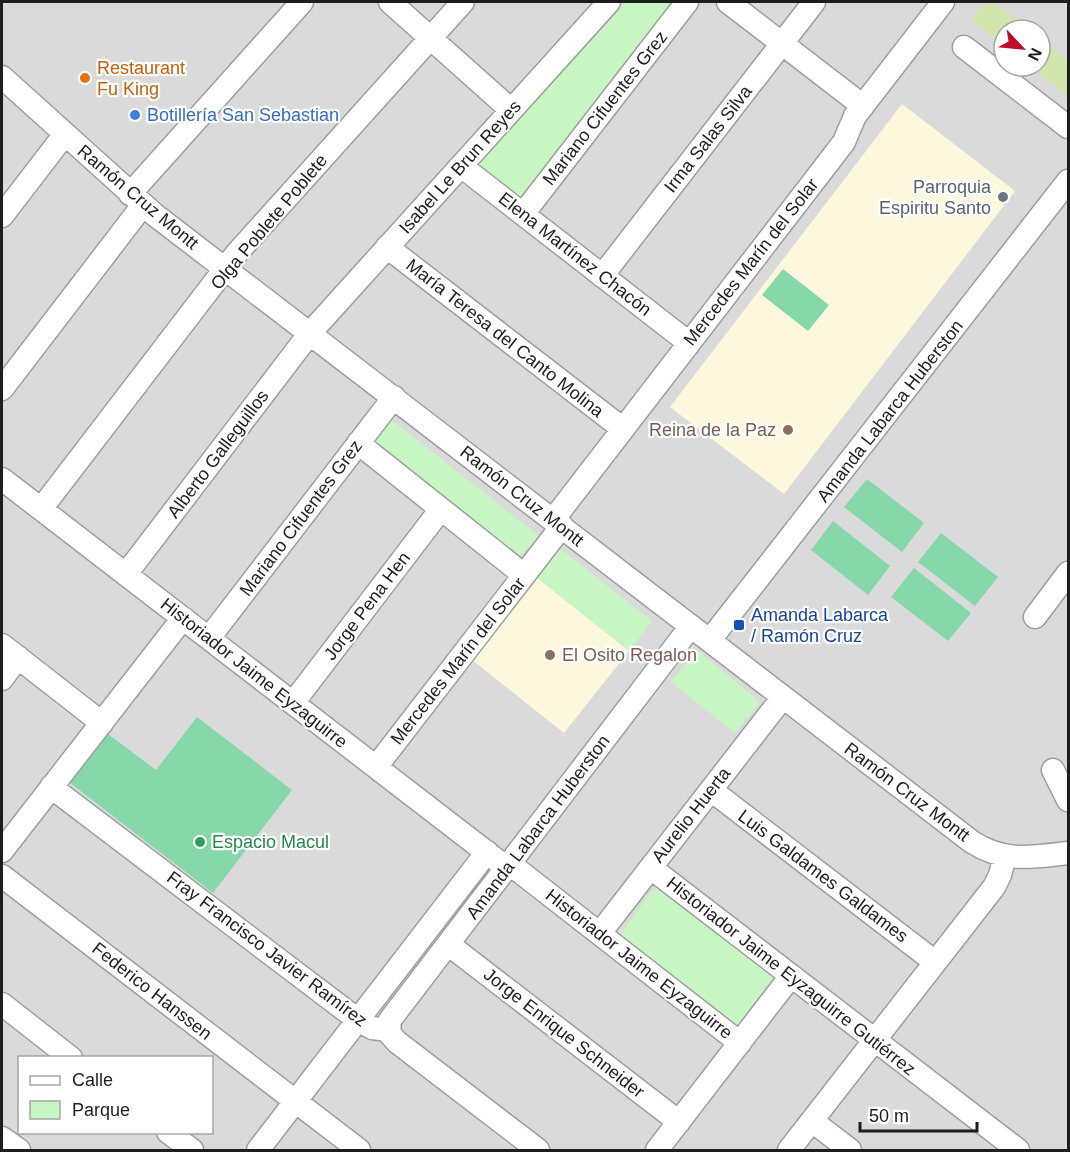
<svg xmlns="http://www.w3.org/2000/svg" width="1070" height="1152" font-family="Arial,sans-serif">
  <style>
    .residential { fill: #dbdada; fill-rule: evenodd }
    .education { fill: #fdf8dd }
    .grass { fill: #d1e5ac }
    .park { fill: #c7f6c2 }
    .pitch { fill: #86d8ab }
    .lines { fill: none; stroke-linecap: round; stroke-linejoin: round }
    .minor-casing { stroke: #9e9e9e; stroke-width: 25 }
    .minor { stroke: #fff; stroke-width: 22 }
    .food-dot { fill: #e8710a; stroke: #fff; stroke-width: 2 }
    .shop-dot { fill: #3f7fe0; stroke: #fff; stroke-width: 2 }
    .worship-dot { fill: #6b7280; stroke: #fff; stroke-width: 2 }
    .education-dot { fill: #8d6e63; stroke: #fff; stroke-width: 2 }
    .transit-dot { fill: #1a4fb4; stroke: #fff; stroke-width: 2 }
    .leisure-dot { fill: #2e9e5b; stroke: #fff; stroke-width: 2 }
    .labels { text-anchor: middle; stroke-width: 4.5; stroke-linejoin: round; paint-order: stroke }
    .food-label { font-size: 18px; fill: #c56008; stroke: #fff; text-anchor: start }
    .street-label { font-size: 18px; fill: #1d1d1d; stroke: #fff }
    .shop-label { font-size: 18px; fill: #366cbe; stroke: #fff; text-anchor: start }
    .worship-label { font-size: 18px; fill: #5b616d; stroke: #fff; text-anchor: end }
    .education-label { font-size: 18px; fill: #785e54; stroke: #fff; text-anchor: end }
    .transit-label { font-size: 18px; fill: #164399; stroke: #fff; text-anchor: start }
    .leisure-label { font-size: 18px; fill: #27864d; stroke: #fff; text-anchor: start }
  </style>
  <rect width="100%" height="100%" fill="#eee9e3"/>
  <path class="residential" d="M2,2H1068V1150H2ZM1004,30H1040V66H1004ZM20,1058H212V1132H20Z"/>
  <path class="education" d="M902,104L1015,191L784,494L670,407Z
    M536,577L629,651L564,733L471,659Z"/>
  <path class="grass" d="M986,2H993L1030,30H1004V46L971,20Z
    M1040,38L1068,61V97L1029,66H1040Z"/>
  <path class="park" d="M621,2H673L520,202L475,165Z
    M388,417L539,536L516,560L365,444Z
    M559,548L652,621L629,651L536,577Z
    M697,650L760,702L735,733L671,682Z
    M655,887L774,976L738,1025L619,936Z"/>
  <path class="pitch" d="M783,269L829,305L808,331L762,295Z
    M867,479L924,523L902,552L844,507Z
    M833,521L890,566L868,595L811,550Z
    M941,533L998,577L975,606L918,562Z
    M914,568L971,613L948,641L891,597Z
    M197,717L292,790L213,893L70,783L108,734L156,770Z"/>
  <g class="lines">
    <g class="minor-casing">
      <path id="minor" d="M390,2L511,110
        M728,2L863,106
        M964,47L1068,127
        M2,77L155,215L972,842C1005,863 1032,857 1068,853
        M461,166L689,343
        M130,194L302,2
        M523,214L687,2
        M2,216L65,134
        M387,247L623,429
        M602,276L814,2
        M2,389L143,205
        M358,443L524,575
        M2,479L507,868
        M41,509L237,253L463,2
        M553,520L844,142L855,116L943,2
        M126,574L310,333L609,2
        M1035,617L1068,573
        M209,638L394,397
        M710,640L1068,181
        M2,645L102,723
        M2,679L18,657
        M293,703L441,509
        M376,767L562,526
        M1053,770L1068,800
        M51,787L358,1020L372,1028L389,1030
        M711,790L935,962
        M2,851L183,618
        M510,864L740,1043
        M651,868L1018,1150
        M2,876L359,1150
        M600,933L783,697
        M448,944L679,1122
        M2,1004L71,1058
        M812,1121L850,1150
        M168,1132L192,1150
        M2,1138L19,1150
        M258,1150L487,852
        M538,1150L397,1042L389,1033L390,1020L691,626
        M657,1150L791,976
        M789,1150L994,887L1000,875L1005,856"/>
    </g>
    <use href="#minor" class="minor"/>
  </g>
  <circle class="food-dot" cx="85" cy="78" r="6"/>
  <circle class="shop-dot" cx="135" cy="115" r="6"/>
  <circle class="worship-dot" cx="1003" cy="197" r="6"/>
  <g class="education-dot">
    <circle cx="788" cy="430" r="6"/>
    <circle cx="550" cy="655" r="6"/>
  </g>
  <rect class="transit-dot" x="733" y="619" width="12" height="12" rx="3"/>
  <circle class="leisure-dot" cx="200" cy="842" r="6"/>
  <g class="labels">
    <g class="food-label">
      <text x="97" y="74">Restaurant<tspan x="97" dy="21">Fu King</tspan></text>
    </g>
    <g class="street-label">
      <text transform="translate(605 108) rotate(-52)" y="6">Mariano Cifuentes Grez</text>
      <text transform="translate(708 139) rotate(-52)" y="6">Irma Salas Silva</text>
      <text transform="translate(460 167) rotate(-48)" y="6">Isabel Le Brun Reyes</text>
      <text transform="translate(138 197) rotate(40)" y="6">Ramón Cruz Montt</text>
      <text transform="translate(269 222) rotate(-50)" y="6">Olga Poblete Poblete</text>
      <text transform="translate(575 254) rotate(38)" y="6">Elena Martínez Chacón</text>
      <text transform="translate(751 262) rotate(-52)" y="6">Mercedes Marín del Solar</text>
      <text transform="translate(505 338) rotate(38)" y="6">María Teresa del Canto Molina</text>
      <text transform="translate(890 411) rotate(-52)" y="6">Amanda Labarca Huberston</text>
      <text transform="translate(218 454) rotate(-53)" y="6">Alberto Galleguillos</text>
      <text transform="translate(522 496) rotate(38)" y="6">Ramón Cruz Montt</text>
      <text transform="translate(301 518) rotate(-53)" y="6">Mariano Cifuentes Grez</text>
      <text transform="translate(367 606) rotate(-53)" y="6">Jorge Pena Hen</text>
      <text transform="translate(458 661) rotate(-52)" y="6">Mercedes Marín del Solar</text>
      <text transform="translate(254 673) rotate(38)" y="6">Historiador Jaime Eyzaguirre</text>
      <text transform="translate(907 792) rotate(37)" y="6">Ramón Cruz Montt</text>
      <text transform="translate(691 815) rotate(-52)" y="6">Aurelio Huerta</text>
      <text transform="translate(538 827) rotate(-53)" y="6">Amanda Labarca Huberston</text>
      <text transform="translate(823 876) rotate(37)" y="6">Luis Galdames Galdames</text>
      <text transform="translate(267 949) rotate(37)" y="6">Fray Francisco Javier Ramírez</text>
      <text transform="translate(639 964) rotate(38)" y="6">Historiador Jaime Eyzaguirre</text>
      <text transform="translate(791 976) rotate(38)" y="6">Historiador Jaime Eyzaguirre Gutiérrez</text>
      <text transform="translate(152 991) rotate(38)" y="6">Federico Hanssen</text>
      <text transform="translate(564 1033) rotate(38)" y="6">Jorge Enrique Schneider</text>
    </g>
    <g class="shop-label">
      <text x="147" y="121">Botillería San Sebastian</text>
    </g>
    <g class="worship-label">
      <text x="991" y="193">Parroquia<tspan x="991" dy="21">Espiritu Santo</tspan></text>
    </g>
    <g class="education-label">
      <text x="776" y="436">Reina de la Paz</text>
      <text x="562" y="661" text-anchor="start">El Osito Regalon</text>
    </g>
    <g class="transit-label">
      <text x="751" y="621">Amanda Labarca<tspan x="751" dy="21">/ Ramón Cruz</tspan></text>
    </g>
    <g class="leisure-label">
      <text x="212" y="848">Espacio Macul</text>
    </g>
  </g>
  <rect width="1070" height="1152" fill="none" stroke="#1d1d1d" stroke-width="6"/>
  <rect x="18" y="1056" width="195" height="78" fill="#ffffff" stroke="#a5a5a5" stroke-width="1.5"/>
  <rect x="30" y="1076" width="30" height="9" fill="#ffffff" stroke="#a5a5a5" stroke-width="1.5"/>
  <text x="72" y="1086" font-size="18" fill="#1d1d1d">Calle</text>
  <rect x="30" y="1101" width="30" height="18" fill="#c7f6c2" stroke="#a5a5a5" stroke-width="1.5"/>
  <text x="72" y="1116" font-size="18" fill="#1d1d1d">Parque</text>
  <g transform="translate(1022 48) rotate(116)"><circle r="28" fill="#ffffff" stroke="#a5a5a5" stroke-width="1.5"/>
  <path d="M0-4.5L10 22L0 15L-10 22Z" fill="#be0c2a"/>
  <text y="-9" font-size="16" font-weight="bold" text-anchor="middle" fill="#1d1d1d">N</text>
  </g>
  <path d="M860 1122v9h117v-9" fill="none" stroke="#1d1d1d" stroke-width="3"/>
  <text x="869" y="1122" font-size="18" fill="#1d1d1d" stroke="#ffffff" stroke-width="4.5" paint-order="stroke">50 m</text>
</svg>
